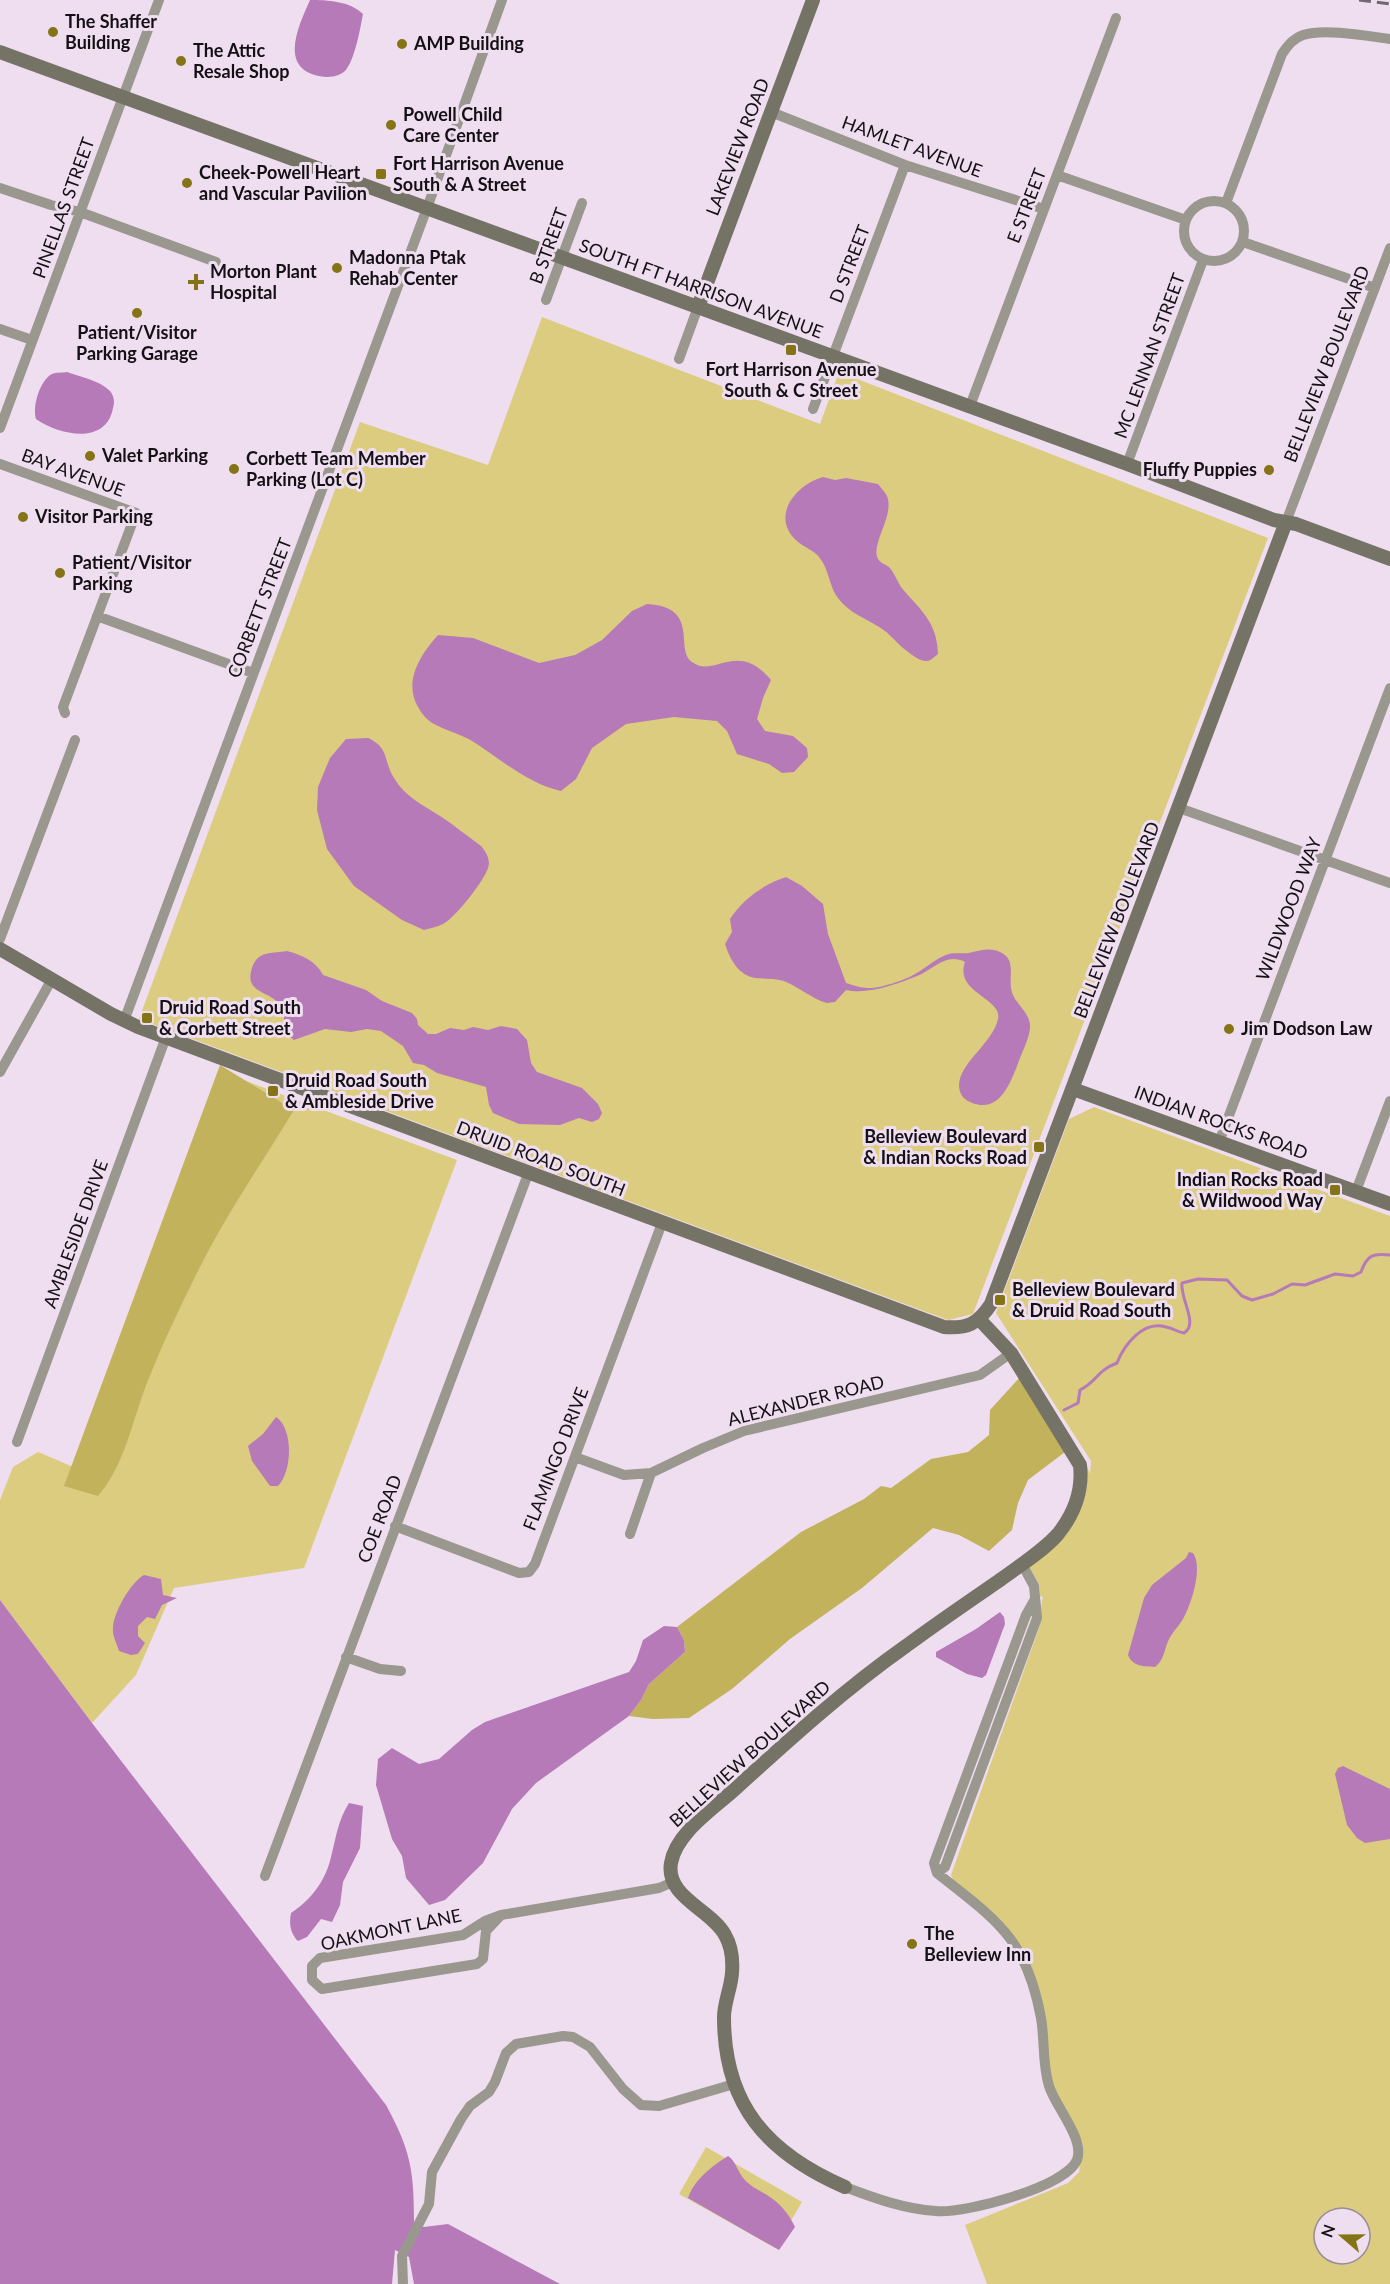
<svg xmlns="http://www.w3.org/2000/svg" width="1390" height="2284" font-family="Lato,sans-serif">
  <style>
    .green { fill: #dbcc80; fill-rule: evenodd }
    .forest { fill: #c2b25b }
    .water { fill: #b57ab7 }
    .lines { fill: none; stroke-linecap: round; stroke-linejoin: round }
    .stream { stroke: #b57ab7; stroke-width: 3 }
    .street { stroke: #99978e; stroke-width: 10 }
    .secondary { stroke: #757266; stroke-width: 14 }
    .rail { stroke: #726872; stroke-width: 3; stroke-dasharray: 12 6; stroke-linecap: butt }
    .poi-dot { fill: #847416; stroke: #efdeef; stroke-width: 2 }
    .labels { text-anchor: middle; stroke-width: 6; stroke-linejoin: round; paint-order: stroke }
    .poi-label { font-size: 18px; font-weight: bold; fill: #151015; stroke: #efdeef; text-anchor: start }
    .street-label { font-size: 18px; fill: #151015; stroke: #efdeef }
  </style>
  <rect width="100%" height="100%" fill="#efdeef"/>
  <path class="green" d="M542,317L820,424L839,372L1268,538L973,1314L948,1320L139,1019L360,422L488,465Z
    M222,1072L457,1160L304,1568L174,1588L136,1675L92,1723L0,1600V1500L13,1467L38,1452L78,1469Z
    M1094,1107L1390,1216V2284H987L965,2225L1068,2183L1079,2172L1083,2145L1053,2085L1034,1975L1027,1955L1000,1920L954,1883L951,1875L1039,1628C1042,1618 1040,1604 1043,1597L1040,1596L1039,1584L1029,1566C1061,1539 1098,1506 1084,1459L1090,1474L1091,1461L996,1313L1069,1119ZM1324,2218H1360V2254H1324Z
    M706,2147L802,2202L775,2248L679,2194Z"/>
  <path class="forest" d="M220,1065L294,1110C262,1163 226,1214 198,1271C180,1307 162,1345 147,1383C132,1421 125,1465 98,1496L64,1486Z
    M1020,1377L1065,1452L1028,1480L1018,1503L1012,1530L989,1551L959,1535L933,1528L862,1588L790,1639L732,1689L689,1718L653,1719L629,1716L641,1700L649,1684L685,1652L684,1640L677,1627L801,1532L864,1499L881,1486L891,1488L931,1459L968,1452L989,1435L990,1410Z"/>
  <path class="water" d="M310,0C327,0 350,1 363,14C360,29 355,60 345,71C338,77 328,78 319,76C278,68 299,25 310,0Z
    M67,372C80,377 99,380 110,391C114,396 115,402 113,408C106,446 59,435 36,419C32,407 40,380 52,374C56,372 62,373 67,372Z
    M823,477L835,480L846,478L878,484C881,488 885,492 887,496C895,516 870,544 878,559C880,563 885,564 889,567C894,572 897,581 901,587C920,610 937,621 938,654C935,656 931,661 927,661C921,662 912,655 907,651C897,644 890,633 879,627C865,618 849,613 838,598C829,587 829,568 819,557C814,550 803,547 797,541C770,517 795,485 823,477Z
    M647,604C701,607 674,649 692,662C714,679 737,639 771,680L763,698L757,719L765,731L793,736L807,748L808,757L794,772L782,773L769,764L737,754L727,731L717,721L674,717L626,724L592,748L576,779L561,791C529,784 504,762 477,744C464,735 450,732 436,725C427,721 421,713 417,705C404,680 421,654 438,635L473,638L539,663L575,655L586,649L602,640L632,611Z
    M368,738C390,748 383,761 394,778C404,796 423,805 440,816C454,825 467,836 481,846C486,852 491,860 488,868C484,881 455,918 443,924C437,927 430,928 424,930L402,920L354,886L327,849L317,810L318,787L330,758L346,739Z
    M786,877L802,886L823,904L828,934L846,983C853,985 860,988 868,988C878,989 906,980 915,974C926,968 935,959 946,955C953,952 961,954 969,953C979,951 989,947 1000,952C1016,959 1009,975 1011,988C1013,1004 1031,1011 1030,1028C1029,1038 1024,1048 1020,1058C1012,1079 1001,1116 970,1102C963,1099 959,1093 959,1085C960,1062 993,1043 998,1019C1003,998 954,993 965,962C946,952 933,970 917,976C897,984 868,995 846,990L835,1002L827,1003C812,999 799,987 784,981C774,978 765,979 755,978C738,975 730,959 725,944L732,932L730,919C743,899 764,884 786,877Z
    M287,951C302,955 316,961 323,975L366,990L382,1001L412,1013L417,1019L418,1025L428,1034H436L450,1028L464,1030L473,1027L488,1030L501,1026L517,1029L527,1040L531,1063L537,1072L582,1088L598,1104L602,1113L599,1119L592,1122L579,1118L560,1125L519,1124L493,1113L489,1105L486,1087L437,1073L424,1065L413,1063L403,1046L381,1031L367,1029L351,1032L325,1029L294,1040L285,1033C284,1025 285,1016 282,1009C274,989 243,996 252,968C258,950 271,954 287,951Z
    M276,1417C294,1429 292,1472 278,1486H270L252,1461L248,1446L263,1434Z
    M1189,1552L1193,1553C1203,1567 1192,1601 1185,1615C1181,1624 1174,1630 1169,1639C1164,1649 1165,1659 1155,1667C1144,1666 1133,1667 1128,1655L1144,1598L1152,1585L1186,1558Z
    M144,1575L161,1579L163,1595L177,1598L162,1605L155,1619L147,1617L138,1626V1636L145,1643L138,1654L131,1655L119,1651C117,1644 112,1635 113,1628C113,1613 131,1582 144,1575Z
    M0,1600L92,1723L386,2105C411,2151 414,2171 414,2222L424,2227L448,2224L560,2284H414L409,2257L395,2250L392,2284H0Z
    M1000,1612L1004,1617L1005,1624L986,1675L982,1678L967,1674L936,1657V1652L976,1629Z
    M664,1626L677,1627L684,1640L685,1652L649,1684L641,1700L629,1716L536,1783L512,1809L483,1863L445,1900L429,1905L406,1878L402,1856L392,1839L376,1785L378,1759L392,1748L419,1764L439,1759L472,1730L485,1722L629,1672L636,1661L643,1640Z
    M1343,1766L1390,1789V1839L1365,1843L1357,1838L1347,1825L1335,1774L1338,1768Z
    M349,1803L363,1806L360,1848L343,1882L340,1905L332,1922L321,1919L307,1937L298,1941C290,1933 289,1923 291,1913C311,1900 326,1880 331,1857C336,1838 338,1820 349,1803Z
    M728,2156C735,2160 738,2172 744,2179C751,2187 759,2190 767,2195C780,2203 789,2214 795,2227L779,2250L688,2198C694,2180 712,2166 728,2156Z"/>
  <g class="lines">
    <path class="stream" d="M1064,1410L1078,1403L1080,1390C1098,1381 1096,1371 1117,1363C1124,1345 1143,1320 1166,1327C1173,1328 1177,1332 1184,1333C1199,1324 1180,1299 1182,1283L1198,1279L1227,1280L1242,1296L1252,1300L1273,1294L1292,1284L1305,1285L1335,1274L1353,1276L1361,1272C1367,1255 1373,1253 1390,1255"/>
    <path class="street" d="M771,112L905,165L1044,209
      M1057,175L1186,220
      M0,188L51,205L80,212L216,262
      M1184 231a30 30 0 1 1 60 0a30 30 0 1 1-60 0Z
      M1226,203L1282,54C1287,46 1294,38 1303,35C1324,28 1368,36 1390,39
      M1243,242L1375,288
      M546,300L582,203
      M0,329L32,340
      M679,359L698,307
      M970,406L1116,18
      M813,409L905,165
      M0,428L159,0
      M0,464L136,513L63,707L65,713
      M1127,464L1203,260
      M1286,522L1390,248
      M97,616L253,673
      M1179,808L1390,883
      M0,939L75,740
      M124,1021L427,208L502,0
      M0,1072L52,979
      M1219,1142L1390,688
      M1356,1191L1390,1101
      M17,1442L166,1037
      M575,1457L624,1475L651,1473L703,1448L744,1431L980,1375L1011,1353
      M395,1526L519,1573L529,1572L535,1564L662,1223
      M630,1534L651,1473
      M346,1657L380,1669L401,1671
      M937,1873L945,1867L1037,1618L1034,1586L1022,1564
      M265,1876L528,1174
      M501,1915L486,1931L483,1959L477,1964L322,1989L312,1980V1966L320,1958L463,1935L485,1921L501,1915L659,1888L673,1882
      M845,2187C874,2198 904,2209 936,2211C964,2214 1066,2187 1077,2160C1085,2139 1055,2106 1049,2086C1042,2063 1045,2041 1041,2018C1026,1937 997,1921 937,1873L934,1863L1026,1615L1035,1599
      M403,2284L402,2256L429,2204L432,2172L461,2119L470,2106L489,2092L495,2082L506,2053L516,2044L563,2036L573,2037L590,2047L623,2089L641,2105L659,2106L734,2084"/>
    <path class="secondary" d="M0,52L1127,464L1274,520L1296,524L1390,559
      M698,307L813,0
      M0,949L111,1014L138,1027L944,1327C967,1329 978,1324 991,1304L1286,522
      M1073,1089L1390,1204
      M845,2187C767,2153 724,2105 724,2017C724,2003 731,1988 732,1973C733,1960 732,1947 725,1935C712,1910 665,1897 671,1863C676,1833 713,1809 735,1789C790,1739 845,1689 906,1646C937,1623 968,1602 1000,1580C1019,1566 1042,1552 1058,1534C1074,1514 1083,1491 1080,1465L1011,1353L979,1319"/>
    <path class="rail" d="M1359,0L1390,4"/>
  </g>
  <g class="poi-dot">
    <circle cx="53" cy="32" r="6"/>
    <circle cx="402" cy="44" r="6"/>
    <circle cx="181" cy="61" r="6"/>
    <circle cx="391" cy="125" r="6"/>
    <rect x="375" y="168" width="12" height="12" rx="3"/>
    <circle cx="187" cy="183" r="6"/>
    <circle cx="337" cy="268" r="6"/>
    <path d="M193 273h6v6h6v6h-6v6h-6v-6h-6v-6h6z"/>
    <circle cx="137" cy="313" r="6"/>
    <rect x="785" y="344" width="12" height="12" rx="3"/>
    <circle cx="90" cy="456" r="6"/>
    <circle cx="234" cy="469" r="6"/>
    <circle cx="1269" cy="470" r="6"/>
    <circle cx="23" cy="517" r="6"/>
    <circle cx="60" cy="573" r="6"/>
    <rect x="141" y="1012" width="12" height="12" rx="3"/>
    <circle cx="1229" cy="1029" r="6"/>
    <rect x="267" y="1085" width="12" height="12" rx="3"/>
    <rect x="1033" y="1141" width="12" height="12" rx="3"/>
    <rect x="1329" y="1184" width="12" height="12" rx="3"/>
    <rect x="994" y="1294" width="12" height="12" rx="3"/>
    <circle cx="912" cy="1944" r="6"/>
  </g>
  <g class="labels">
    <g class="poi-label">
      <text x="65" y="28">The Shaffer<tspan x="65" dy="21">Building</tspan></text>
      <text x="414" y="50">AMP Building</text>
      <text x="193" y="57">The Attic<tspan x="193" dy="21">Resale Shop</tspan></text>
      <text x="403" y="121">Powell Child<tspan x="403" dy="21">Care Center</tspan></text>
      <text x="393" y="170">Fort Harrison Avenue<tspan x="393" dy="21">South &amp; A Street</tspan></text>
      <text x="199" y="179">Cheek-Powell Heart<tspan x="199" dy="21">and Vascular Pavilion</tspan></text>
      <text x="349" y="264">Madonna Ptak<tspan x="349" dy="21">Rehab Center</tspan></text>
      <text x="210" y="278">Morton Plant<tspan x="210" dy="21">Hospital</tspan></text>
      <text x="137" y="339" text-anchor="middle">Patient/Visitor<tspan x="137" dy="21">Parking Garage</tspan></text>
      <text x="791" y="376" text-anchor="middle">Fort Harrison Avenue<tspan x="791" dy="21">South &amp; C Street</tspan></text>
      <text x="102" y="462">Valet Parking</text>
      <text x="246" y="465">Corbett Team Member<tspan x="246" dy="21">Parking (Lot C)</tspan></text>
      <text x="1257" y="476" text-anchor="end">Fluffy Puppies</text>
      <text x="35" y="523">Visitor Parking</text>
      <text x="72" y="569">Patient/Visitor<tspan x="72" dy="21">Parking</tspan></text>
      <text x="159" y="1014">Druid Road South<tspan x="159" dy="21">&amp; Corbett Street</tspan></text>
      <text x="1241" y="1035">Jim Dodson Law</text>
      <text x="285" y="1087">Druid Road South<tspan x="285" dy="21">&amp; Ambleside Drive</tspan></text>
      <text x="1027" y="1143" text-anchor="end">Belleview Boulevard<tspan x="1027" dy="21">&amp; Indian Rocks Road</tspan></text>
      <text x="1323" y="1186" text-anchor="end">Indian Rocks Road<tspan x="1323" dy="21">&amp; Wildwood Way</tspan></text>
      <text x="1012" y="1296">Belleview Boulevard<tspan x="1012" dy="21">&amp; Druid Road South</tspan></text>
      <text x="924" y="1940">The<tspan x="924" dy="21">Belleview Inn</tspan></text>
    </g>
    <g class="street-label">
      <text transform="translate(738 147) rotate(-69)" y="6">LAKEVIEW ROAD</text>
      <text transform="translate(912 147) rotate(20)" y="6">HAMLET AVENUE</text>
      <text transform="translate(1027 206) rotate(-69)" y="6">E STREET</text>
      <text transform="translate(64 208) rotate(-70)" y="6">PINELLAS STREET</text>
      <text transform="translate(549 246) rotate(-70)" y="6">B STREET</text>
      <text transform="translate(850 264) rotate(-69)" y="6">D STREET</text>
      <text transform="translate(701 289) rotate(20)" y="6">SOUTH FT HARRISON AVENUE</text>
      <text transform="translate(1150 356) rotate(-70)" y="6">MC LENNAN STREET</text>
      <text transform="translate(1327 364) rotate(-69)" y="6">BELLEVIEW BOULEVARD</text>
      <text transform="translate(73 473) rotate(20)" y="6">BAY AVENUE</text>
      <text transform="translate(260 608) rotate(-69)" y="6">CORBETT STREET</text>
      <text transform="translate(1289 909) rotate(-69)" y="6">WILDWOOD WAY</text>
      <text transform="translate(1117 920) rotate(-69)" y="6">BELLEVIEW BOULEVARD</text>
      <text transform="translate(1221 1123) rotate(20)" y="6">INDIAN ROCKS ROAD</text>
      <text transform="translate(541 1159) rotate(21)" y="6">DRUID ROAD SOUTH</text>
      <text transform="translate(76 1234) rotate(-70)" y="6">AMBLESIDE DRIVE</text>
      <text transform="translate(806 1401) rotate(-14)" y="6">ALEXANDER ROAD</text>
      <text transform="translate(556 1459) rotate(-69)" y="6">FLAMINGO DRIVE</text>
      <text transform="translate(380 1519) rotate(-69)" y="6">COE ROAD</text>
      <text transform="translate(750 1754) rotate(-42)" y="6">BELLEVIEW BOULEVARD</text>
      <text transform="translate(391 1930) rotate(-12)" y="6">OAKMONT LANE</text>
    </g>
  </g>
  <g transform="translate(1342 2236) rotate(290)"><circle r="28" fill="#efdeef" stroke="#988c98" stroke-width="1.5"/>
  <path d="M0-4.5L10 22L0 15L-10 22Z" fill="#847416"/>
  <text y="-9" font-size="16" font-weight="bold" text-anchor="middle" fill="#151015">N</text>
  </g>
</svg>
